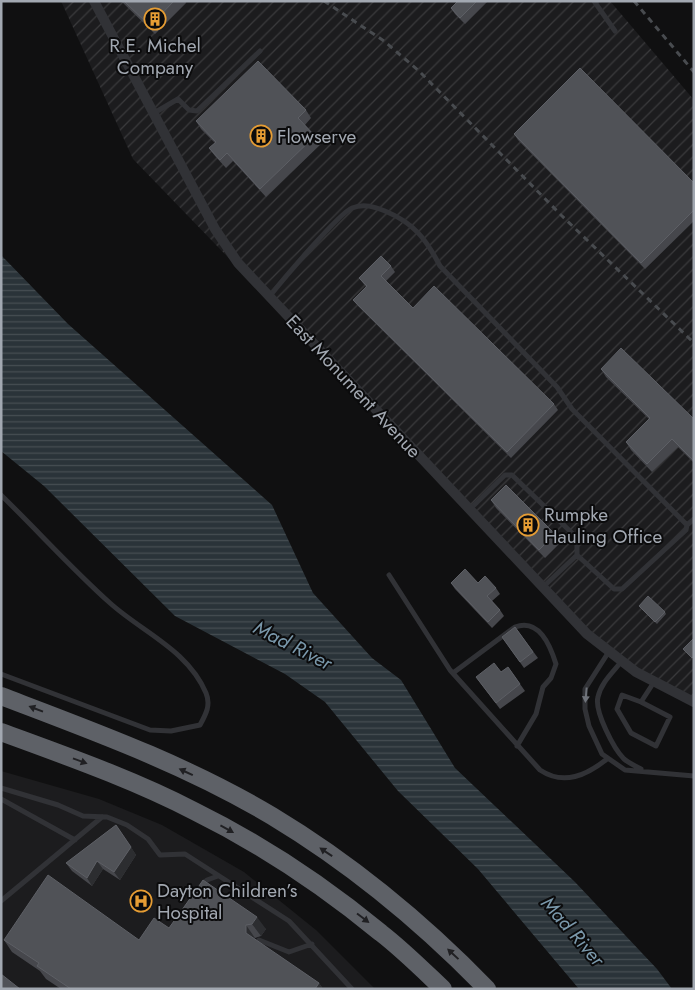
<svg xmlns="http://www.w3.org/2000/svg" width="695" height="990" font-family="Jost,sans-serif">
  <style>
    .built { fill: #1c1c1e }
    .industrial { fill: url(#industrial-furrows) }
    .water { fill: url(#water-rules) }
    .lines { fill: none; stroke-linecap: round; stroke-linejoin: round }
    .lane { stroke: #313236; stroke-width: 5 }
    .street { stroke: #313236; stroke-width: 10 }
    .highway { stroke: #5e6167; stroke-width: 18 }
    .rail { stroke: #484b4f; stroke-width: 3; stroke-dasharray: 6 5; stroke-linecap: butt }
    .wall { fill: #46474c }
    .shaded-wall { fill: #2c2d30 }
    .building { fill: #505257; stroke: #5d5f65 }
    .oneway { fill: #6f737a }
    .oneway2 { fill: #202023 }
    .labels { text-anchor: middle; stroke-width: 4; stroke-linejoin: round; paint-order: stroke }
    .poi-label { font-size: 19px; fill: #a2a8b1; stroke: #0b0b0c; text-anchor: start }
    .street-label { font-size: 19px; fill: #a2a8b1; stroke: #0b0b0c }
    .water-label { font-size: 20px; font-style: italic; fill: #7a98ab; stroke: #0b0b0c }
  </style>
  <defs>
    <pattern id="industrial-furrows" width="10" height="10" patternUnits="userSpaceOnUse" patternTransform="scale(1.25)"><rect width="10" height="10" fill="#1c1c1e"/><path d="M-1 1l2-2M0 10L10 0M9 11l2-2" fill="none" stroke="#3a3a3c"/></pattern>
    <pattern id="water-rules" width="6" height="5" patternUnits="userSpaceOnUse" patternTransform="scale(1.25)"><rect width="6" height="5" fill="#2a3339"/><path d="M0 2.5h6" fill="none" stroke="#464e53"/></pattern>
  </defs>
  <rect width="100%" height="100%" fill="#101011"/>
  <path class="built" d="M1,771L99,799L162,825L244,872L316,930L375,989H1Z"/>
  <path class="industrial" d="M61,1H610L694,100V699L614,657L133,159Z"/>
  <path class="water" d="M1,255L68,324L272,505L313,593L372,658L401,680L455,768L575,882L657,969L672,989H579L478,869L398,791L325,702L285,674L175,616L44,486L1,451Z"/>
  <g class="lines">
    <path class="lane" d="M594,1L615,31
      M154,113L178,99L189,110L197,111L260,51
      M269,297C281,282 339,213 352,208C364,203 375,207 385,211C414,223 426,239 440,266L557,387L572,409L687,525L686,530L622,589H614L577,555L543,587
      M1,495C38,531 72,569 110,603C142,632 188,650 206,693C211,705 206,714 200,725L171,731L150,730L1,674
      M470,509L505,475H512L574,535L577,541V555
      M687,525L694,519
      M389,575L450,670L540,770C564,786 587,775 607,759
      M608,653L585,689V709L589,726L602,754L625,770L694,776
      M621,662C612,673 601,683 598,697C594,711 614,749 624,759C629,763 635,766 641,769
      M453,673L515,627C539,618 550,645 556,664L551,678L543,687L536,714L517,746
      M641,702L670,717L656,746L631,733L617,709L622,695L641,702L654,682
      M1,788L58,805L83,816L107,817L127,825L148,839L160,855L185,854L289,921L352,989
      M1,799L75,840
      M202,885L207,880L218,876
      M1,901L102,817
      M259,940L289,952L312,944"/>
    <path class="street" d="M94,1L215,229L238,263L587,634L636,672L694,702"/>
    <path class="highway" d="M1,696C93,731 187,765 272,816C350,863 423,923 487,989
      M1,732C66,756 132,779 194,811C261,844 324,886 381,933C403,950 423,970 443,989"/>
    <path class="rail" d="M324,1L384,41L419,71L561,215L694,343
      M634,1L694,72"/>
  </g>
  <path class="wall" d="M121,1H185L186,3L155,34Z
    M458,1H488L465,24L455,14L451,8Z
    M306,110L311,118L305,125L315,136L321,144L266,197L233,161L226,168L215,156L209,148L215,143L201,129L196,121Z
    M514,134L694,183V221L645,269L518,140Z
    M391,266L395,272L386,281L413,308L554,404L558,410L511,458L358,306L353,300L366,287L359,278Z
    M601,369L694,419V463L678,447L652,472L631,450L626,442L649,419L606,377Z
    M491,500L555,534L560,543L545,558L496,508Z
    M451,583H478L496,588L500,594L492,601L500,610L504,616L492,628L455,589Z
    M639,606L665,612L666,614L657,624Z
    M515,627L538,658L524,668L502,637Z
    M508,667L525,691L500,709L476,677L501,672Z
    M116,825L136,855L120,880L103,869L92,886L72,871L66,863Z
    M194,893L266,929L261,936L255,938V940L319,983L323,989H61L46,979L40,971L12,952L4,940H139L169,928Z"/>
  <path class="shaded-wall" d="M131,847L136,855L120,880L114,872Z
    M97,861L103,869L92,886L87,878Z
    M257,917L266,929L261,936L252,924Z
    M246,925L255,938V946L246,933Z
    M319,983L323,989H315Z"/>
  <path class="building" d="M124,1H174L150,26Z
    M458,1H477L460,18L451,8Z
    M258,61L306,110L298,118L315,136L260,189L227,153L220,160L209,148L216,142L196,121Z
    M580,68L694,183V210L641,263L514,134Z
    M381,256L391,266L381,276L413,308L434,286L554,404L507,452L353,300L367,286L359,278Z
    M621,348L694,419V461L672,439L647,464L626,442L650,418L601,369Z
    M506,485L555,534L539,550L491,500Z
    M465,569L478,583L485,576L496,588L487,596L500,610L488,622L451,583Z
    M648,596L665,612L655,622L639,606Z
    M515,627L533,652L520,662L502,637Z
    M694,638V656L692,658L683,649Z
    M494,663L501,672L508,667L520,684L496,703L476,677Z
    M116,825L131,847L114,872L97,861L87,878L66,863Z
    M48,875L139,940L154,918L169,928L194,893L199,892V886L203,880L257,917L252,924L246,925V933L319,983L315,989H71L37,966L39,963L4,940Z
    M1,974L20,989H1Z"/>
  <defs><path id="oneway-solid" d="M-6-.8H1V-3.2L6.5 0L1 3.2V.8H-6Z" transform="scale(1.25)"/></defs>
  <use class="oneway" href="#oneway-solid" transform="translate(586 695) rotate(95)"/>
  <g class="oneway2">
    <use href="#oneway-solid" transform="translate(36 709) rotate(-159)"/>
    <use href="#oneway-solid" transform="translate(80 761) rotate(20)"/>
    <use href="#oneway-solid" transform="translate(186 772) rotate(-155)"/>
    <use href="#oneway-solid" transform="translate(227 829) rotate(29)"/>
    <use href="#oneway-solid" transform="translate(326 852) rotate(-146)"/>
    <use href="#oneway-solid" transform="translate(363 918) rotate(37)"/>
    <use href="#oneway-solid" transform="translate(453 954) rotate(-137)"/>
  </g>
  <defs>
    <g id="building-ring" transform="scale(1.125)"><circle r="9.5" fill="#0b0b0c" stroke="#e69d34" stroke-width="1.5"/><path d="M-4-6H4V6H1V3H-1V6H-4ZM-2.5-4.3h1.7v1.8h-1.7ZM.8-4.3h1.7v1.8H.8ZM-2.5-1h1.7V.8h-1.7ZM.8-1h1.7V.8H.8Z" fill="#e69d34"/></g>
    <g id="hospital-ring" transform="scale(1.125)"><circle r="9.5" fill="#0b0b0c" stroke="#e69d34" stroke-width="1.5"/><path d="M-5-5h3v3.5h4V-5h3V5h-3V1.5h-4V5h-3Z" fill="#e69d34"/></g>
  </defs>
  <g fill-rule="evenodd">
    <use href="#building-ring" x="155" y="19"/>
    <use href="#building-ring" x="261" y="136"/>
    <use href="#building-ring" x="528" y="525"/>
    <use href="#hospital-ring" x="141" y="901"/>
  </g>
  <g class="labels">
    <g class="poi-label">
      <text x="155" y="52" text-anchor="middle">R.E. Michel<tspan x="155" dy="22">Company</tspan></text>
      <text x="277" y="143">Flowserve</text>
      <text x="544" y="521">Rumpke<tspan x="544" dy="22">Hauling Office</tspan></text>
      <text x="157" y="897">Dayton Children’s<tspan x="157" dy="22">Hospital</tspan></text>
    </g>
    <g class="street-label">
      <text transform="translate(354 386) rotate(47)" y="7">East Monument Avenue</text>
    </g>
    <g class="water-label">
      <text transform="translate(293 645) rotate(27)" y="7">Mad River</text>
      <text transform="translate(573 931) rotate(49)" y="7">Mad River</text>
    </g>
  </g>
  <rect width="695" height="990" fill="none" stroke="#a2a8b1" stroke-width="5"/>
</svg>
